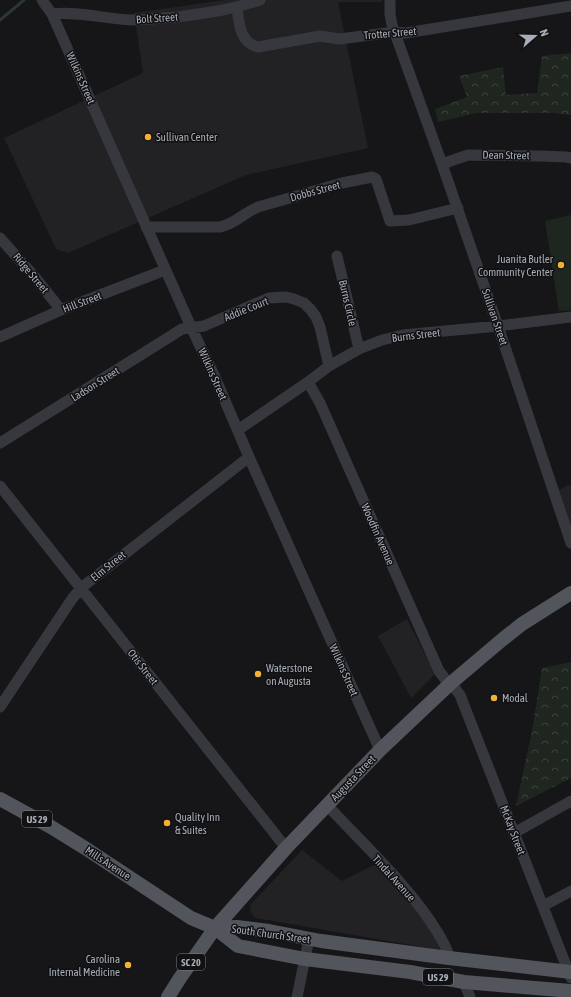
<svg xmlns="http://www.w3.org/2000/svg" width="571" height="997" font-family="'Asap Condensed',sans-serif">
  <style>
    .built { fill: #222225 }
    .grass { fill: #1e261f }
    .forest { fill: url(#forest-crowns) }
    .lines { fill: none; stroke-linecap: round; stroke-linejoin: round }
    .stream { stroke: #2c353c; stroke-width: 3 }
    .minor { stroke: #37383d; stroke-width: 11 }
    .major { stroke: #53555c; stroke-width: 14 }
    .poi-dot { fill: #f2b134; stroke: #111113; stroke-width: 1.5 }
    .labels { text-anchor: middle; stroke-width: 3; stroke-linejoin: round; paint-order: stroke }
    .shield { fill: #111113; stroke: #7b7e86; stroke-width: 1 }
    .shield-label { font-size: 10px; font-weight: bold; fill: #a8adb8 }
    .street-label { font-size: 11px; fill: #a8adb8; stroke: #111113 }
    .poi-label { font-size: 11px; fill: #a8adb8; stroke: #111113; text-anchor: start }
  </style>
  <defs>
    <pattern id="forest-crowns" width="20" height="18" patternUnits="userSpaceOnUse"><rect width="20" height="18" fill="#1e261f"/><path d="M2 6a3 3 0 1 1 6 0M12 15a3 3 0 1 1 6 0" fill="none" stroke="#3c433d"/></pattern>
  </defs>
  <rect width="100%" height="100%" fill="#161618"/>
  <path class="built" d="M225,0H382V2H338L368,148L246,175L68,253L56,249L4,138L143,73L134,13Z
    M571,484V543L555,492Z
    M407,619L435,674L411,698L378,636Z
    M302,850L342,881L380,862L435,931L440,950L256,918L251,913L250,905Z"/>
  <path class="grass" d="M571,215V310L559,311L545,221Z"/>
  <path class="forest" d="M571,53V115L553,113H477L438,122L435,109L467,97L459,76L503,67L506,95L537,93L542,56Z
    M571,662V778L516,806L532,731L542,668Z"/>
  <g class="lines">
    <path class="stream" d="M0,20L24,0"/>
    <path class="minor" d="M42,0L52,14L191,327L214,375L249,457L380,750
      M390,0V14L392,25L442,164L498,326L571,543
      M237,8C239,23 240,43 258,47L320,36L339,39L394,32L406,33L571,6
      M52,14C79,11 104,19 131,20C146,20 161,18 177,17C207,13 231,10 260,0
      M442,164L468,155L539,156L566,157L571,158
      M146,227H220C235,224 245,212 258,207L342,183L372,177L376,179L390,221L409,220L458,208
      M0,238L34,276L61,310
      M337,256L359,349
      M0,337L61,310L165,270
      M308,382L320,403L439,671L446,680L451,683L460,695L571,978
      M238,430L308,382L329,366L359,349L382,340L403,335L498,326L571,317
      M0,443L182,329L204,326L269,298L286,297L294,299L304,303L311,310L316,317L320,327L329,366
      M0,486L286,848
      M0,707L72,599L81,588L249,457
      M327,805C364,845 410,887 438,933C443,942 448,949 449,958
      M514,833L571,801
      M543,906L571,891
      M464,982L470,997
      M297,997L309,939"/>
    <path class="major" d="M0,799L51,827L85,848L191,918L215,928L237,927L269,931L321,941L449,958L571,972
      M215,928L238,946L305,959L410,972L464,982L571,991
      M168,997L180,978L215,928L286,848L380,750L451,683L503,639L522,624L571,593"/>
  </g>
  <g class="poi-dot">
    <circle cx="148" cy="137" r="4"/>
    <circle cx="561" cy="265" r="4"/>
    <circle cx="258" cy="674" r="4"/>
    <circle cx="494" cy="698" r="4"/>
    <circle cx="167" cy="823" r="4"/>
    <circle cx="128" cy="965" r="4"/>
  </g>
  <g class="labels">
    <g class="shield">
      <rect x="22" y="811" width="30" height="16" rx="3"/>
      <rect x="177" y="954" width="28" height="16" rx="3"/>
      <rect x="423" y="969" width="30" height="16" rx="3"/>
    </g>
    <g class="shield-label">
      <text x="37" y="823">US 29</text>
      <text x="191" y="966">SC 20</text>
      <text x="438" y="981">US 29</text>
    </g>
    <g class="street-label">
      <text transform="translate(157 18) rotate(-4)" y="4">Bolt Street</text>
      <text transform="translate(390 33) rotate(-5)" y="4">Trotter Street</text>
      <text transform="translate(81 78) rotate(66)" y="4">Wilkins Street</text>
      <text transform="translate(506 155) rotate(1)" y="4">Dean Street</text>
      <text transform="translate(315 191) rotate(-15)" y="4">Dobbs Street</text>
      <text transform="translate(31 273) rotate(50)" y="4">Ridge Street</text>
      <text transform="translate(82 302) rotate(-21)" y="4">Hill Street</text>
      <text transform="translate(348 303) rotate(77)" y="4">Burns Circle</text>
      <text transform="translate(246 309) rotate(-22)" y="4">Addie Court</text>
      <text transform="translate(495 317) rotate(71)" y="4">Sullivan Street</text>
      <text transform="translate(416 335) rotate(-7)" y="4">Burns Street</text>
      <text transform="translate(213 374) rotate(66)" y="4">Wilkins Street</text>
      <text transform="translate(95 384) rotate(-32)" y="4">Ladson Street</text>
      <text transform="translate(378 534) rotate(66)" y="4">Woodfin Avenue</text>
      <text transform="translate(108 566) rotate(-39)" y="4">Elm Street</text>
      <text transform="translate(143 667) rotate(52)" y="4">Otis Street</text>
      <text transform="translate(344 670) rotate(66)" y="4">Wilkins Street</text>
      <text transform="translate(353 778) rotate(-46)" y="4">Augusta Street</text>
      <text transform="translate(513 830) rotate(69)" y="4">McKay Street</text>
      <text transform="translate(108 863) rotate(33)" y="4">Mills Avenue</text>
      <text transform="translate(394 878) rotate(48)" y="4">Tindal Avenue</text>
      <text transform="translate(271 934) rotate(8)" y="4">South Church Street</text>
    </g>
    <g class="poi-label">
      <text x="156" y="141">Sullivan Center</text>
      <text x="553" y="263" text-anchor="end">Juanita Butler<tspan x="553" dy="13">Community Center</tspan></text>
      <text x="266" y="672">Waterstone<tspan x="266" dy="13">on Augusta</tspan></text>
      <text x="502" y="702">Modal</text>
      <text x="175" y="821">Quality Inn<tspan x="175" dy="13">&amp; Suites</tspan></text>
      <text x="120" y="963" text-anchor="end">Carolina<tspan x="120" dy="13">Internal Medicine</tspan></text>
    </g>
  </g>
  <g transform="translate(535 36) rotate(70)" stroke="#111113" stroke-width="3" paint-order="stroke">
  <path d="M0-3L7 15L0 10L-7 15Z" fill="#a8adb8"/>
  <text y="-6" font-size="11" font-weight="bold" text-anchor="middle" fill="#a8adb8">N</text>
  </g>
</svg>
